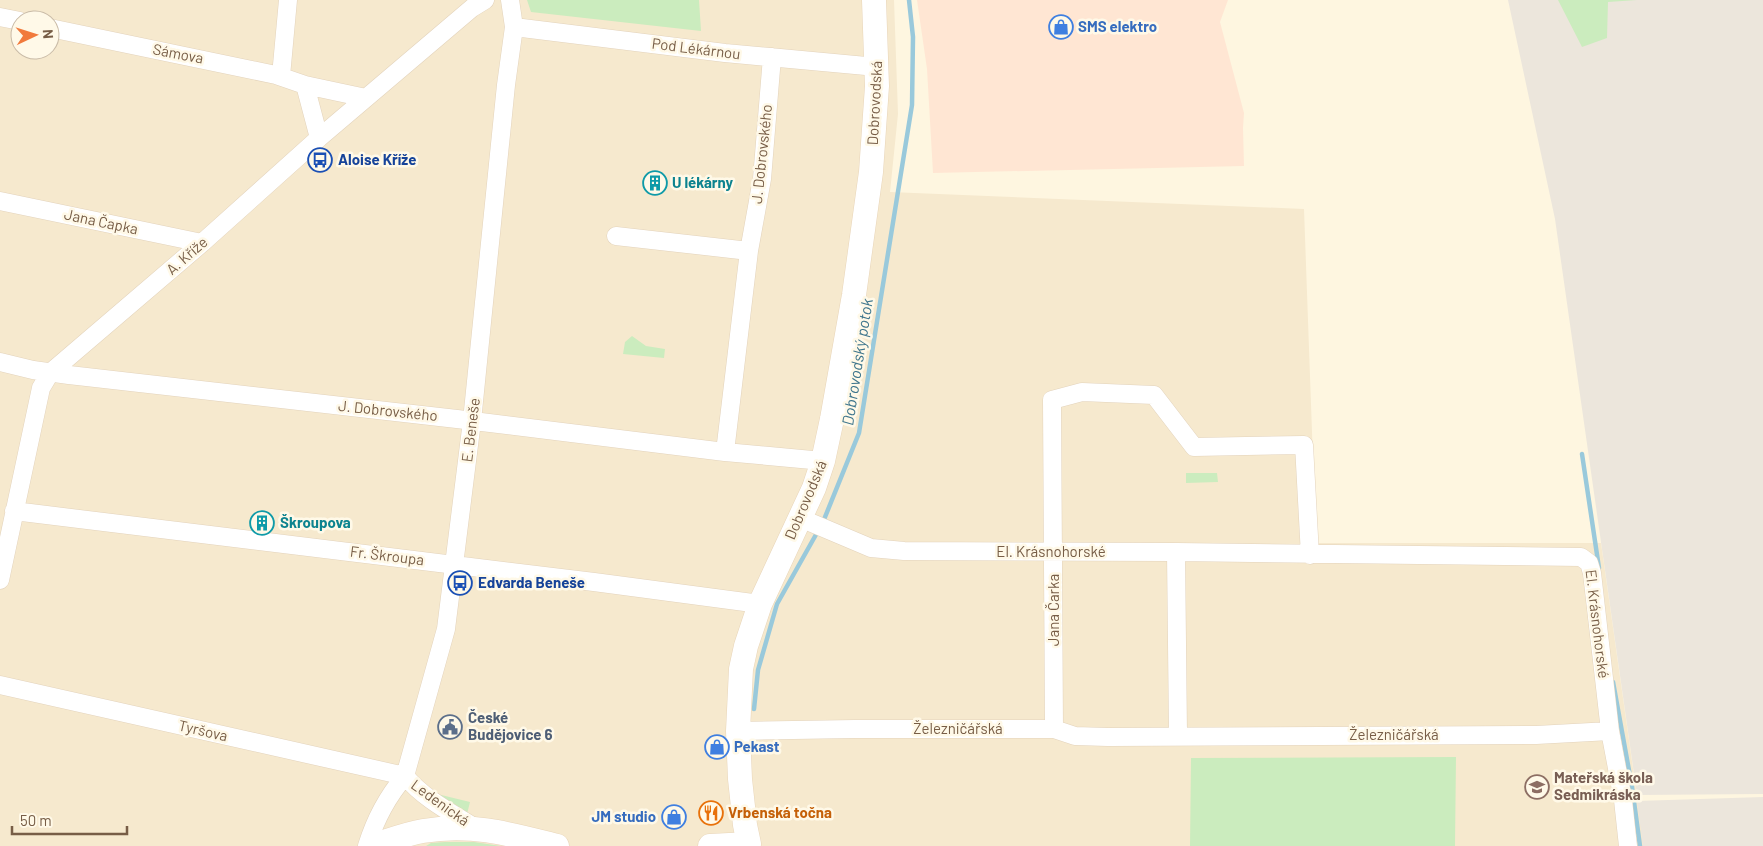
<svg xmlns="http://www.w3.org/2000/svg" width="1763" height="846" font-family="Barlow,sans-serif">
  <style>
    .residential { fill: #f6e9ce; fill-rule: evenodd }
    .commercial { fill: #ffe6d3 }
    .industrial { fill: #ece6dc }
    .green { fill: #cbecbe }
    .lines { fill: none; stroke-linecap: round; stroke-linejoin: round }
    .stream { stroke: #99c9db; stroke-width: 4.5 }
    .minor-casing { stroke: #e3d3bc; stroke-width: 19 }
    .secondary-casing { stroke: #e8d5b9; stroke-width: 25 }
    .minor { stroke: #fff; stroke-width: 18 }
    .secondary { stroke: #fff; stroke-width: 24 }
    .labels { text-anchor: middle; stroke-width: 5; stroke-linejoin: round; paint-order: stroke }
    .shop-label { font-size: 15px; font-weight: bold; fill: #366cbe; stroke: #fff9e8; text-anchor: start }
    .street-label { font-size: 15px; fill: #775d46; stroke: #fff9e8 }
    .transit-label { font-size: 15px; font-weight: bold; fill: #164399; stroke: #fff9e8; text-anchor: start }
    .culture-label { font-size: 15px; font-weight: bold; fill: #0d838f; stroke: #fff9e8; text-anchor: start }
    .service-label { font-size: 15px; font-weight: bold; fill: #4e5e75; stroke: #fff9e8; text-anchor: start }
    .education-label { font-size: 15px; font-weight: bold; fill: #785e54; stroke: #fff9e8; text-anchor: start }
    .food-label { font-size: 15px; font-weight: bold; fill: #c56008; stroke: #fff9e8; text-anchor: start }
    .water-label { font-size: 16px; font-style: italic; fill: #3e758c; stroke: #fff9e8 }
  </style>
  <rect width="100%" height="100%" fill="#fef6e0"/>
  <path class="residential" d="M0,0H894L898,114L890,192L1304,209L1316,543H1601L1644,846H0ZM20,20H50V50H20Z"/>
  <path class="commercial" d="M917,0H1228L1220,22L1244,113L1243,128L1244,166L933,173L927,69Z"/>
  <path class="industrial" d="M1508,0H1763V794L1637,795L1555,219Z
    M1763,797V846H1643L1637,801Z"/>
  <path class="green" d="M527,0H699L701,31L531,12Z
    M1558,0H1637L1608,2L1607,38L1582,47Z
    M632,336L646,346L665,349L664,358L623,354L625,342Z
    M1186,473H1217L1218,482L1186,483Z
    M1456,757L1455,846H1190L1191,758Z
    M433,793L470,802L467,814Z
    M445,842H474L501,846H426L431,843Z"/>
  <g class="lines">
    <path class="stream" d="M1582,454L1599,568
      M823,522L859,433L912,105L913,37L909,0
      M1613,682L1632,787L1640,846
      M754,709L758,670L777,604L818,531"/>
    <g class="minor-casing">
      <path id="minor" d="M0,17L20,21
        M514,27L725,53L877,67
        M50,28L276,75L305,85L366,98
        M281,76L288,0
        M305,85L319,138
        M0,201L202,243
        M616,236L749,251
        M0,362L33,370L69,375L457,419L725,452L823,461
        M725,452L749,251L762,179L772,57
        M14,511L594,582L760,604
        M800,518L871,548L904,551L1176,552L1581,557L1589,563L1592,573L1610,731L1623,800L1628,846
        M1176,552L1178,735
        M0,580L41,388L50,373L202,243L319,138L472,8L485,0
        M0,685L405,776
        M1054,729L1052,400L1082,392L1154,395L1194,447L1304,445L1310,555
        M738,731L855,729H1054L1075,736L1108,737L1536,735L1610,731
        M405,776C424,799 452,813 477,829
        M367,846C375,820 387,797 405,776L446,629L472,421L506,85L514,27L510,0"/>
    </g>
    <g class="secondary-casing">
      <path id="secondary" d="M371,846C388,841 405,834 423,831C472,823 510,834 557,846
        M710,846L749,844L745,825L740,779L738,731L741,669L746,646L760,604L814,488L823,461L832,419L854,295L871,172L877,86L874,0"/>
    </g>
    <use href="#minor" class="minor"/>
    <use href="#secondary" class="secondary"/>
  </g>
  <defs>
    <g id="shop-ring" transform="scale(1.25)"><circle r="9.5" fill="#fff9e8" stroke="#3f7fe0" stroke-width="1.5"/><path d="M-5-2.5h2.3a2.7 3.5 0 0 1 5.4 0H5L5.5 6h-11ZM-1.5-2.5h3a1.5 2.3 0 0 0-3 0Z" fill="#3f7fe0"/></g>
    <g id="bus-ring" transform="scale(1.25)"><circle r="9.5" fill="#fff9e8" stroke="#1a4fb4" stroke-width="1.5"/><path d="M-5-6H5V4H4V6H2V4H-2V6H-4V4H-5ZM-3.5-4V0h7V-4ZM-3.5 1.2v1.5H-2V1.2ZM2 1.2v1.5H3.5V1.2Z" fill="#1a4fb4"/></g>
    <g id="building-ring" transform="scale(1.25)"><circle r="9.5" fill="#fff9e8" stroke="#0f9aa8" stroke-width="1.5"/><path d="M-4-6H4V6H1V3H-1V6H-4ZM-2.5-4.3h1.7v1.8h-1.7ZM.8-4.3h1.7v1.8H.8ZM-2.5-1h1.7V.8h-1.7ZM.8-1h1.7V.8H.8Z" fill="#0f9aa8"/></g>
    <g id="civic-ring" transform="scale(1.25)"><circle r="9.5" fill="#fff9e8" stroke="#5c6f8a" stroke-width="1.5"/><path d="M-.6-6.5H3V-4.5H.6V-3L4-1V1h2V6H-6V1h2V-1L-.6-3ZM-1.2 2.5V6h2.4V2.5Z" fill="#5c6f8a"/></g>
    <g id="school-ring" transform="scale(1.25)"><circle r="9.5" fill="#fff9e8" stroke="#8d6e63" stroke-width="1.5"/><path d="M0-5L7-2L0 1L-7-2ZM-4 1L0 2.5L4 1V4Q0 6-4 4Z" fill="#8d6e63"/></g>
    <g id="restaurant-ring" transform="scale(1.25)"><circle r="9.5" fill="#fff9e8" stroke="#e8710a" stroke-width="1.5"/><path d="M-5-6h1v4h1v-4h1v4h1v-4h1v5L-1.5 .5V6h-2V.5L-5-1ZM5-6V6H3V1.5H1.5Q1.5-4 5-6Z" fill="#e8710a"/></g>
  </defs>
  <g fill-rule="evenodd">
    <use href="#shop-ring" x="1061" y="27"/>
    <use href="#bus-ring" x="320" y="160"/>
    <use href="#building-ring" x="655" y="183"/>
    <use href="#building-ring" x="262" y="523"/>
    <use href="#bus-ring" x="460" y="583"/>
    <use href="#civic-ring" x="450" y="727"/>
    <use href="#shop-ring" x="717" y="747"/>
    <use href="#school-ring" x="1537" y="787"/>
    <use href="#restaurant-ring" x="711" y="813"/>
    <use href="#shop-ring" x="674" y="817"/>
  </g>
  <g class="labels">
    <g class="shop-label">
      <text x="1078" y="32">SMS elektro</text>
      <text x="734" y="752">Pekast</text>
      <text x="656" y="822" text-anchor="end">JM studio</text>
    </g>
    <g class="street-label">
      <text transform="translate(696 49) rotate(7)" y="5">Pod Lékárnou</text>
      <text transform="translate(178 54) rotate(11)" y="5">Sámova</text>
      <text transform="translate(875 103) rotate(-87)" y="5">Dobrovodská</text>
      <text transform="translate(762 154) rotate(-84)" y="5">J. Dobrovského</text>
      <text transform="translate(101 222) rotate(12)" y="5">Jana Čapka</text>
      <text transform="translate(187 256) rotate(-41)" y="5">A. Kříže</text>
      <text transform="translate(388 411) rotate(6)" y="5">J. Dobrovského</text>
      <text transform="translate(471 430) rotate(-83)" y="5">E. Beneše</text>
      <text transform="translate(806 500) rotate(-67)" y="5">Dobrovodská</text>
      <text x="1051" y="557">El. Krásnohorské</text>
      <text transform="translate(387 556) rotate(7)" y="5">Fr. Škroupa</text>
      <text transform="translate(1054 610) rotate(-90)" y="5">Jana Čarka</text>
      <text transform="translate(1597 624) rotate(83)" y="5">El. Krásnohorské</text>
      <text x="958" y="734">Železničářská</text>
      <text transform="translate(203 731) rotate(13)" y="5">Tyršova</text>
      <text x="1394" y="740">Železničářská</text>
      <text transform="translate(440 803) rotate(36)" y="5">Ledenická</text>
    </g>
    <g class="transit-label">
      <text x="338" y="165">Aloise Kříže</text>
      <text x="478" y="588">Edvarda Beneše</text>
    </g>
    <g class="culture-label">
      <text x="672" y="188">U lékárny</text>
      <text x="280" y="528">Škroupova</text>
    </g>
    <g class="service-label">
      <text x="468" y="723">České<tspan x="468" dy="17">Budějovice 6</tspan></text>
    </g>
    <g class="education-label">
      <text x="1554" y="783">Mateřská škola<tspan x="1554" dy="17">Sedmikráska</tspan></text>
    </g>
    <g class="food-label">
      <text x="728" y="818">Vrbenská točna</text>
    </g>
    <g class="water-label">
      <text transform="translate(857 362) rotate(-81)" y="6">Dobrovodský potok</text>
    </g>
  </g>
  <g transform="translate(35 35) rotate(86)"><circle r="24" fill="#fff9e8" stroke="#c9bba7"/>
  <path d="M0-4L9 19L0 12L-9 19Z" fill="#f17a3c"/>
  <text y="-8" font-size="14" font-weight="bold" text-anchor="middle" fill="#775d46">N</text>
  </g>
  <path d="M12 826v8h115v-8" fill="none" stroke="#775d46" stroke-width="2.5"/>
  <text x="20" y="826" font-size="15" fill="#775d46" stroke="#fff9e8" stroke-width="4" paint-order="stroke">50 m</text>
</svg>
